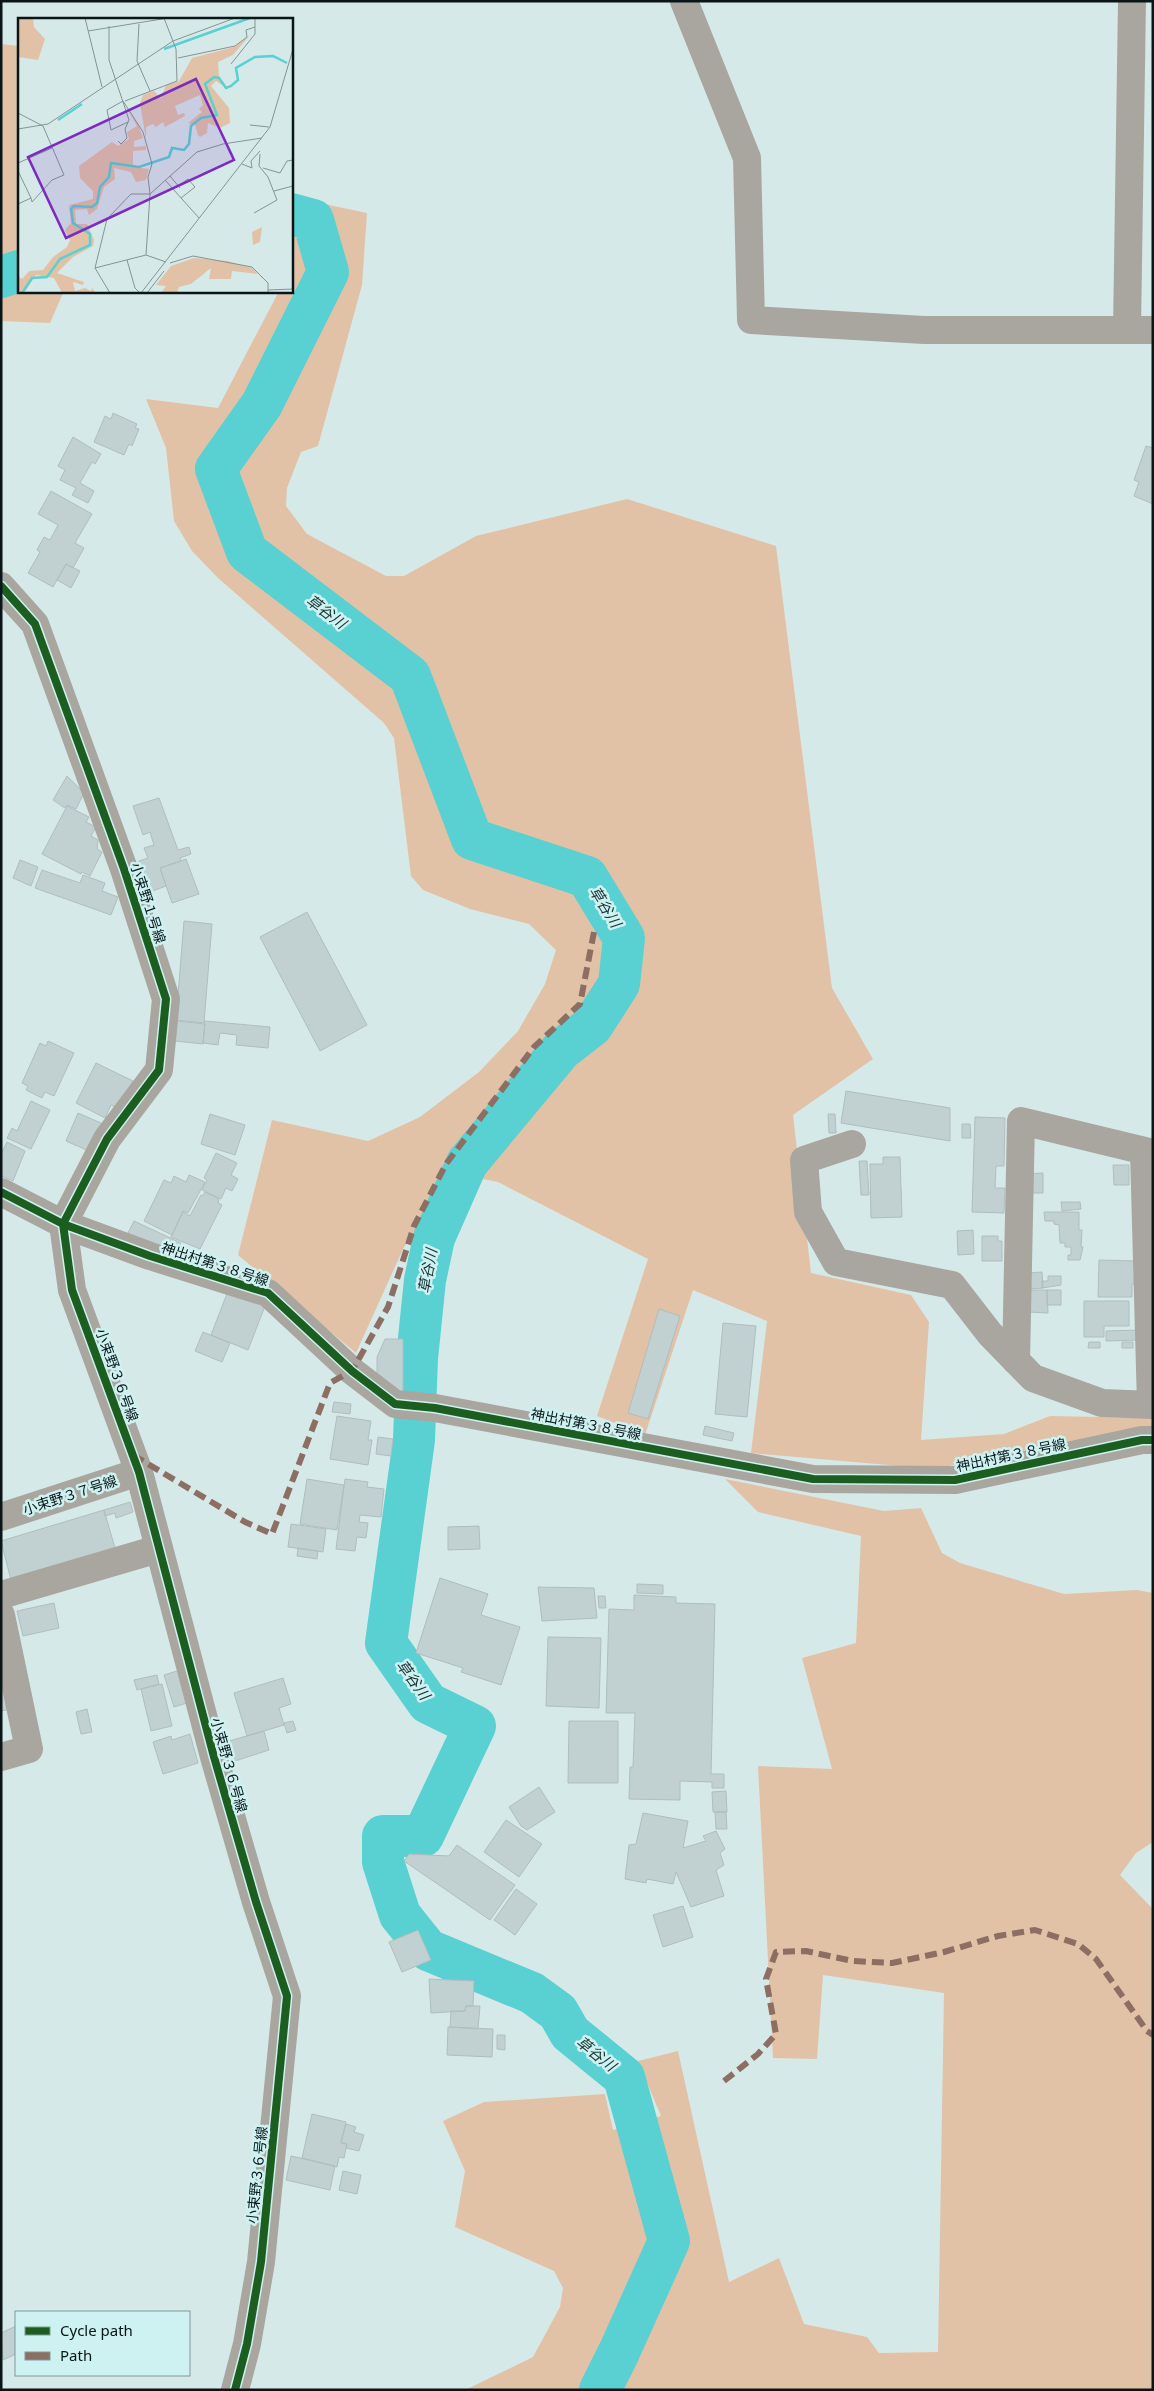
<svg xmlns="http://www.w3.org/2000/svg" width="1154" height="2391" font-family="'Noto Sans','Noto Sans JP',sans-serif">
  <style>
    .green { fill: #e2c2a6 }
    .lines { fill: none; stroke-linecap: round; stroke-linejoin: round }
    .river { stroke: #59d0d2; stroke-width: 42 }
    .building { fill: #c1d0d0; stroke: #afbebe }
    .minor { stroke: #a9a69f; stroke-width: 28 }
    .quiet { stroke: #8d6e63; stroke-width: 6; stroke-dasharray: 12 6; stroke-linecap: butt }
    .cycleway-casing { stroke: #cef1f1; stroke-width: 11 }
    .cycleway { stroke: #1b5e20; stroke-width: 8 }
    .labels { text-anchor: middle; stroke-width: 5; stroke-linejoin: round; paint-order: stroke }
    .street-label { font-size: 14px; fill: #091516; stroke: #cef1f1 }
    .water-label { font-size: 15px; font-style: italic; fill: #193232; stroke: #cef1f1 }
    .inset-river { fill: none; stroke: #59d0d2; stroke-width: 2.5 }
    .inset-road { fill: none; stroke: #849495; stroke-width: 1 }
    .view { fill: #7b2cbf; fill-opacity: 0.15; stroke: #7b2cbf; stroke-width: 2.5 }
    .inset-edge { fill: none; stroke: #091516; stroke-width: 2.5 }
  </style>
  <rect width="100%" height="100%" fill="#d6e9e9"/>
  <path class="green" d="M1,44L19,46V291H64L50,323L1,321Z
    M291,197L367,213L362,285L318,446L301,452L287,488L286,506L307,534L386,576H404L476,536L627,499L776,546L832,988L873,1059L793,1115L811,1273L911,1295L929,1322L921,1440L1004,1434L1050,1416L1153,1418V1436L1044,1447L934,1469L751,1453L767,1321L693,1290L645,1435L597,1416L648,1259L498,1182L454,1173L404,1247L356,1353L238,1255L272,1120L368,1141L420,1117L479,1072L518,1031L545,984L556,950L529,924L470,909L423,890L411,876L394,738L384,723L218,578L192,551L174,521L166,448L146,399L218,408L279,291H291Z
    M725,1479L884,1511L921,1508L942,1553L960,1563L1064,1594L1137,1590L1153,1593V1842L1136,1853L1120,1875L1153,1909V2390H465L533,2357L560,2307L563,2288L554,2271L455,2227L465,2171L443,2121L484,2102L605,2094L613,2130L661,2116L638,2061L678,2051L729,2282L779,2258L804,2324L867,2337L879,2353L938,2352L944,1993L823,1975L817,2059L773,2058L758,1766L832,1769L802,1658L856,1643L861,1536L758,1512Z"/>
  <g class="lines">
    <path class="river" d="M291,214L313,220L328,272L262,404L216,469L247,552L410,676L472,839L587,877L624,938L619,984L592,1026L561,1050L467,1163L434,1238L425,1280L417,1358L414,1440L386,1643L428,1703L475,1726L423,1836H383V1862L400,1915L428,1950L532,1993L558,2012L570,2033L624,2077L669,2241L619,2352L600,2390
      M1,277L19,271"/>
  </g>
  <path class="building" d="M113,413L137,424L135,428L139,429L132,446L129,444L124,455L94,442L105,416L111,419Z
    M73,437L101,454L95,464L92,462L80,483L94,491L88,503L72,495L76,488L60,480L65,470L58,466Z
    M1146,446L1153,448V504L1134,496L1139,482L1134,480Z
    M51,491L92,514L75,543L84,548L73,568L66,564L53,587L28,573L40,552L37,550L44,537L50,540L58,525L38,514Z
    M66,564L80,571L71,588L57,580Z
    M67,776L84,793L76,809L67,805L65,808L53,800Z
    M159,798L178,850L189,847L191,854L180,858L181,861L160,868L166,886L150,892L139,861L148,858L144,848L154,845L150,832L143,835L133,806Z
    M67,806L89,817L86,822L96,827L91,836L98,840L97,849L102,852L90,876L82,872L81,874L42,854Z
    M186,859L199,894L172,903L160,868Z
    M20,860L38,867L31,886L13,878Z
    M42,870L80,883L83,875L105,883L102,891L118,897L111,915L35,888Z
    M307,912L367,1025L320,1051L260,937Z
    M184,921L212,924L204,1023L176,1020Z
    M177,1021L205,1024L203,1044L175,1041Z
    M205,1021L270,1027L268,1048L236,1045L237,1035L220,1033L218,1045L203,1043Z
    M48,1041L74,1053L54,1096L45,1092L42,1098L26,1090L28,1086L22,1083L40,1043L46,1046Z
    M96,1063L133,1081L119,1109L111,1105L105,1118L76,1103Z
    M846,1091L950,1108V1141L841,1123Z
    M31,1101L50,1110L31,1149L7,1138L12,1128L17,1131Z
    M78,1113L110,1127L98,1155L66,1141Z
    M210,1114L245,1125L235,1155L201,1144Z
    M828,1114H835L836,1133H829Z
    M975,1117L1005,1118L1004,1166H996L995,1188H1005L1004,1213L972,1212Z
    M962,1124H970L971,1138H962Z
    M7,1142L25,1151L13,1181L1,1176V1154Z
    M216,1153L237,1163L231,1175L238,1179L232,1191L226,1188L221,1199L202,1190L207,1180L204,1178Z
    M883,1157H900L902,1217L871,1218L870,1164H883Z
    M859,1161H867L869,1195H861Z
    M1113,1165H1129V1185H1114Z
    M1043,1173V1193H1026L1025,1174Z
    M189,1175L205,1182L188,1213L183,1211L172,1235L144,1221L164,1180L171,1183L174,1176L186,1182Z
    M205,1192L219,1199L218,1203L222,1205L200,1249L171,1237L183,1212L190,1216L201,1195L203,1196Z
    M1061,1202H1080L1081,1209L1062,1211Z
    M1044,1212H1079V1230H1082L1081,1247H1083L1080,1260H1068V1255H1071V1247H1065V1243H1060L1059,1225L1054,1224V1221H1045Z
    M134,1221L181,1243L178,1250L181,1251L124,1241Z
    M973,1230L974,1254L958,1255L957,1231Z
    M982,1236H998V1241H1002V1261H982Z
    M1099,1260L1137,1261L1136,1284H1132V1297H1098Z
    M1042,1272L1043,1288L1029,1289L1028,1273Z
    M1048,1276H1061V1285L1042,1288V1281H1048Z
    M1028,1290H1047L1048,1313L1028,1312Z
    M1047,1290H1061V1305H1047Z
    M228,1291L265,1306L248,1350L211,1335Z
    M1084,1301H1129V1326H1104V1337H1084Z
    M659,1309L680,1316L648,1419L628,1413Z
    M723,1323L756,1326L747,1417L715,1414Z
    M1139,1330V1340L1106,1341V1331Z
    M203,1332L230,1343L222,1362L195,1351Z
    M385,1339H403V1394L377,1388V1357Z
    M1089,1342H1100V1348H1088Z
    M1122,1342H1133V1348H1122Z
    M334,1402L351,1404L350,1414L332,1412Z
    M337,1416L371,1421L368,1440H372L368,1465L330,1459Z
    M705,1426L734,1433L732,1441L703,1435Z
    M378,1437L393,1439L391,1456L376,1454Z
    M307,1479L344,1485L337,1530L300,1524Z
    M345,1479L368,1482L367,1487L384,1489L381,1517L360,1515L359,1522L368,1523L366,1538L357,1537L355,1551L336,1549Z
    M130,1502L133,1512L116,1518L115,1513L105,1516L104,1510Z
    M104,1510L115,1548L11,1580L1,1541Z
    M291,1524L326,1529L323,1552L288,1547Z
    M479,1526L480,1549L448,1550V1527Z
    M298,1548L318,1551L317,1559L297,1556Z
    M440,1578L488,1594L481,1615L520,1627L501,1685L461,1672L463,1668L416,1653Z
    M637,1584L663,1585V1594L637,1593Z
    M538,1587L594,1588L597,1618L542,1621Z
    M634,1595L676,1597V1603L715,1604L711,1774H724V1788H712V1782L680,1781V1800L629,1799L630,1767H633L635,1713H606L609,1609L634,1610Z
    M598,1596H605L606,1608H599Z
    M54,1603L59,1628L23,1636L17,1611Z
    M548,1637L601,1638L599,1708L546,1706Z
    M180,1670L190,1702L174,1707L164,1675Z
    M157,1675L159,1684L137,1690L134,1680Z
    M283,1678L291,1704L279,1708L284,1725L247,1736L234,1693Z
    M162,1684L172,1726L151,1731L141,1689Z
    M12,1685L16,1708L1,1711V1687Z
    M87,1709L92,1732L81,1734L76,1712Z
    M293,1721L296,1730L287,1733L284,1723Z
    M569,1721H618V1783H568Z
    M264,1731L269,1750L235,1761L229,1741Z
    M190,1734L198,1763L163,1774L153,1742L171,1736L172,1740Z
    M539,1787L555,1812L527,1830L521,1826L509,1807Z
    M726,1791L727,1812H713L712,1792Z
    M715,1812H726L727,1829H716Z
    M643,1813L688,1821L683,1848L706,1841L703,1836L716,1831L725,1849L720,1853L724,1865L716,1870L724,1896L691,1907L676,1872L673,1884L647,1879L646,1883L625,1879L629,1845L636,1844Z
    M506,1820L542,1844L519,1877L484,1852Z
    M457,1845L515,1885L490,1920L404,1861L409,1854L449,1856Z
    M516,1889L537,1904L515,1935L494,1920Z
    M683,1906L693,1937L663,1947L653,1915Z
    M418,1930L431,1960L402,1972L389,1942Z
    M429,1979L474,1981L473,2006H466L465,2011L431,2013Z
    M466,2006H480L478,2029L450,2027L451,2011H465Z
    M448,2027L493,2029L492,2057L447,2055Z
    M497,2035H505V2050L497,2049Z
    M312,2114L346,2122L341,2143L347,2144L344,2158L339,2157L337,2167L302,2158Z
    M346,2124L356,2127L354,2132L364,2135L359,2151L346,2148L347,2144L341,2142Z
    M291,2156L335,2166L330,2190L286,2180Z
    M343,2171L361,2175L357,2194L339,2190Z
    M16,2326V2354L3,2360L1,2333Z"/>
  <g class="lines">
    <path class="minor" d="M684,1L747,158L751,320L924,330H1153
      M1127,330L1132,1
      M1,586L35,624L124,869L166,999L159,1070L107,1139L63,1224L150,1256L268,1293L352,1371L395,1404L435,1408L813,1479L955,1480L1142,1440H1153
      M852,1144L804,1160L808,1212L836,1262L952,1285L990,1334L1033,1378L1102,1403L1153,1405
      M1144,1151L1151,1405
      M1,1192L63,1224L72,1290L139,1472L214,1757L256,1902L287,1996L261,2262L247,2344L235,2390
      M1016,1361L1021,1121L1153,1153
      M1,1517L139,1472
      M1,1595L158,1549
      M1,1615L29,1749L1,1757"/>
    <path class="quiet" d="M133,1455L245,1522L272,1534L330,1383L352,1371L388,1307L414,1226L446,1164L534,1047L580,1004L594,932
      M724,2081L758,2054L776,2034L766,1979L776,1952L806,1951L853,1961L892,1963L944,1952L998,1936L1035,1930L1078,1944L1096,1959L1147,2031L1153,2035"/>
    <g class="cycleway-casing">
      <path id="cycleway" d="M1,586L35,624L124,869L166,999L159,1070L107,1139L63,1224L150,1256L268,1293L352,1371L395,1404L435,1408L813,1479L955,1480L1142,1440H1153
        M1,1192L63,1224L72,1290L139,1472L214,1757L256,1902L287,1996L261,2262L247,2344L235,2390"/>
    </g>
    <use href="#cycleway" class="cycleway"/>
  </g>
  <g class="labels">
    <g class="street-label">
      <text transform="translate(148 903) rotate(72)" y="5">小束野１号線</text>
      <text transform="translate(215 1264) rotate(18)" y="5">神出村第３８号線</text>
      <text transform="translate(117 1375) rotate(70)" y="5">小束野３６号線</text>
      <text transform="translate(586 1424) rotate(11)" y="5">神出村第３８号線</text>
      <text transform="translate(1011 1455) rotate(-12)" y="5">神出村第３８号線</text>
      <text transform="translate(70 1495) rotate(-18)" y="5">小束野３７号線</text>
      <text transform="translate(229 1765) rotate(74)" y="5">小束野３６号線</text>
      <text transform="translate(257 2175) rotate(-84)" y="5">小束野３６号線</text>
    </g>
    <g class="water-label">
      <text transform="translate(326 612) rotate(37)" y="5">草谷川</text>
      <text transform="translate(605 907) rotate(58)" y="5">草谷川</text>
      <text transform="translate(428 1271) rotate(-80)" y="5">草谷川</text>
      <text transform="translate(413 1680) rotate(54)" y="5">草谷川</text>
      <text transform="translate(596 2054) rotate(39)" y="5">草谷川</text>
    </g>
  </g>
  <g transform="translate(18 18)">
    <rect width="275" height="275" fill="#d6e9e9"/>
    <path d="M0,0H15L16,9L27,21L20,42L0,39ZM232,17L215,37L200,44L201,58L210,71L198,63L193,68L211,90L212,105L202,110L190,105L189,115L182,119L180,117L177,107L170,105L184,94L181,91L185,87L182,77L157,88L160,97L166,95L167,98L147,109L145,104L138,109L135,106L128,109V121L122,85L125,77L136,73L143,80L148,67L161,63L174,40L216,29ZM108,89L120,106L125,120L116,123V129L128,128V132L115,133V149L131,151L128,162L118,164L113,154L96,150L97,161L86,169L79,191L71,197L69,191L57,192L58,206H69L76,222L75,228L55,239L39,255L66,264L65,267L55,264L57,273L67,270L73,273L74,270L78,275H44L36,260L18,257L6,275H0V258L4,261L11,253L25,252L35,239L49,229L52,222L47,212L53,205L51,187L75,181V173L62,160L61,148L94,124L100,128L111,121L109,114L119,108ZM244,209L242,224L235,227L234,214ZM176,240L210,243L234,250L240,256L214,253L213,261H191L193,250L173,266L161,269L159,275H143L148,268L138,267L153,248Z" fill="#e2c2a6"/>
    <path class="inset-river" d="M146,31L232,0M40,102L64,86M4,275L14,260L29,259L42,241L72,227V216L55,205L53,191L56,188L74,189L79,185L82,169L91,159L93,145L121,149L151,139L154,130L166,132L171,126L173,108L183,100L199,97L187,66L196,59L201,60L208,70L213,68L220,62L218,50L237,39L255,38L269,45"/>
    <path class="inset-road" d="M67,0L84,69M121,6L119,43L132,73M91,8V42L111,102L107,111L109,120L103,126L100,123M70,13L150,0M160,40L217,28L229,19L228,12L237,9M213,46L237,16V0M105,83L89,92L93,112L110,104M107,83L159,63L158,31L146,0M0,95L25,108L46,157L34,162L14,184L13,180L0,186M91,102L109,93M232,107L251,109M0,111L30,106L155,23L217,0M0,145L34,130M224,146L234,150L233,143L242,133M245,150L262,155L269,143L275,142M0,153L13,180M152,158L162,170M147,162L181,200M160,168L170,161L177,169L163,180M256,173L275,168M236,195L259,182L250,159L241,148L242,136M128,237L132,176L179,134L205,126L244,120M109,242L117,270L122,275M152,245L175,238L234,249L250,265V275M77,250L128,237L148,244M250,272L275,271M92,275L77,250L89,201L113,176H132L130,159L134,146L125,114L105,83M123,275L252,109L275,31M129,275L146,253"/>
    <path class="view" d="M178,61L216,142L48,220L10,139Z"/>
    <rect width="275" height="275" class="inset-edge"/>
  </g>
  <rect width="1154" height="2391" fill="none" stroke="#091516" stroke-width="5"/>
  <rect x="15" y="2311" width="175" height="65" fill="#cef1f1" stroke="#7f9999"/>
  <rect x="25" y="2327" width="25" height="8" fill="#1b5e20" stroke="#7f9999"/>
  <text x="60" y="2336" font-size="15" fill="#091516">Cycle path</text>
  <rect x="25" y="2352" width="25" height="8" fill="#8d6e63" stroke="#7f9999"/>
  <text x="60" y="2361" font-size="15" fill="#091516">Path</text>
</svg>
